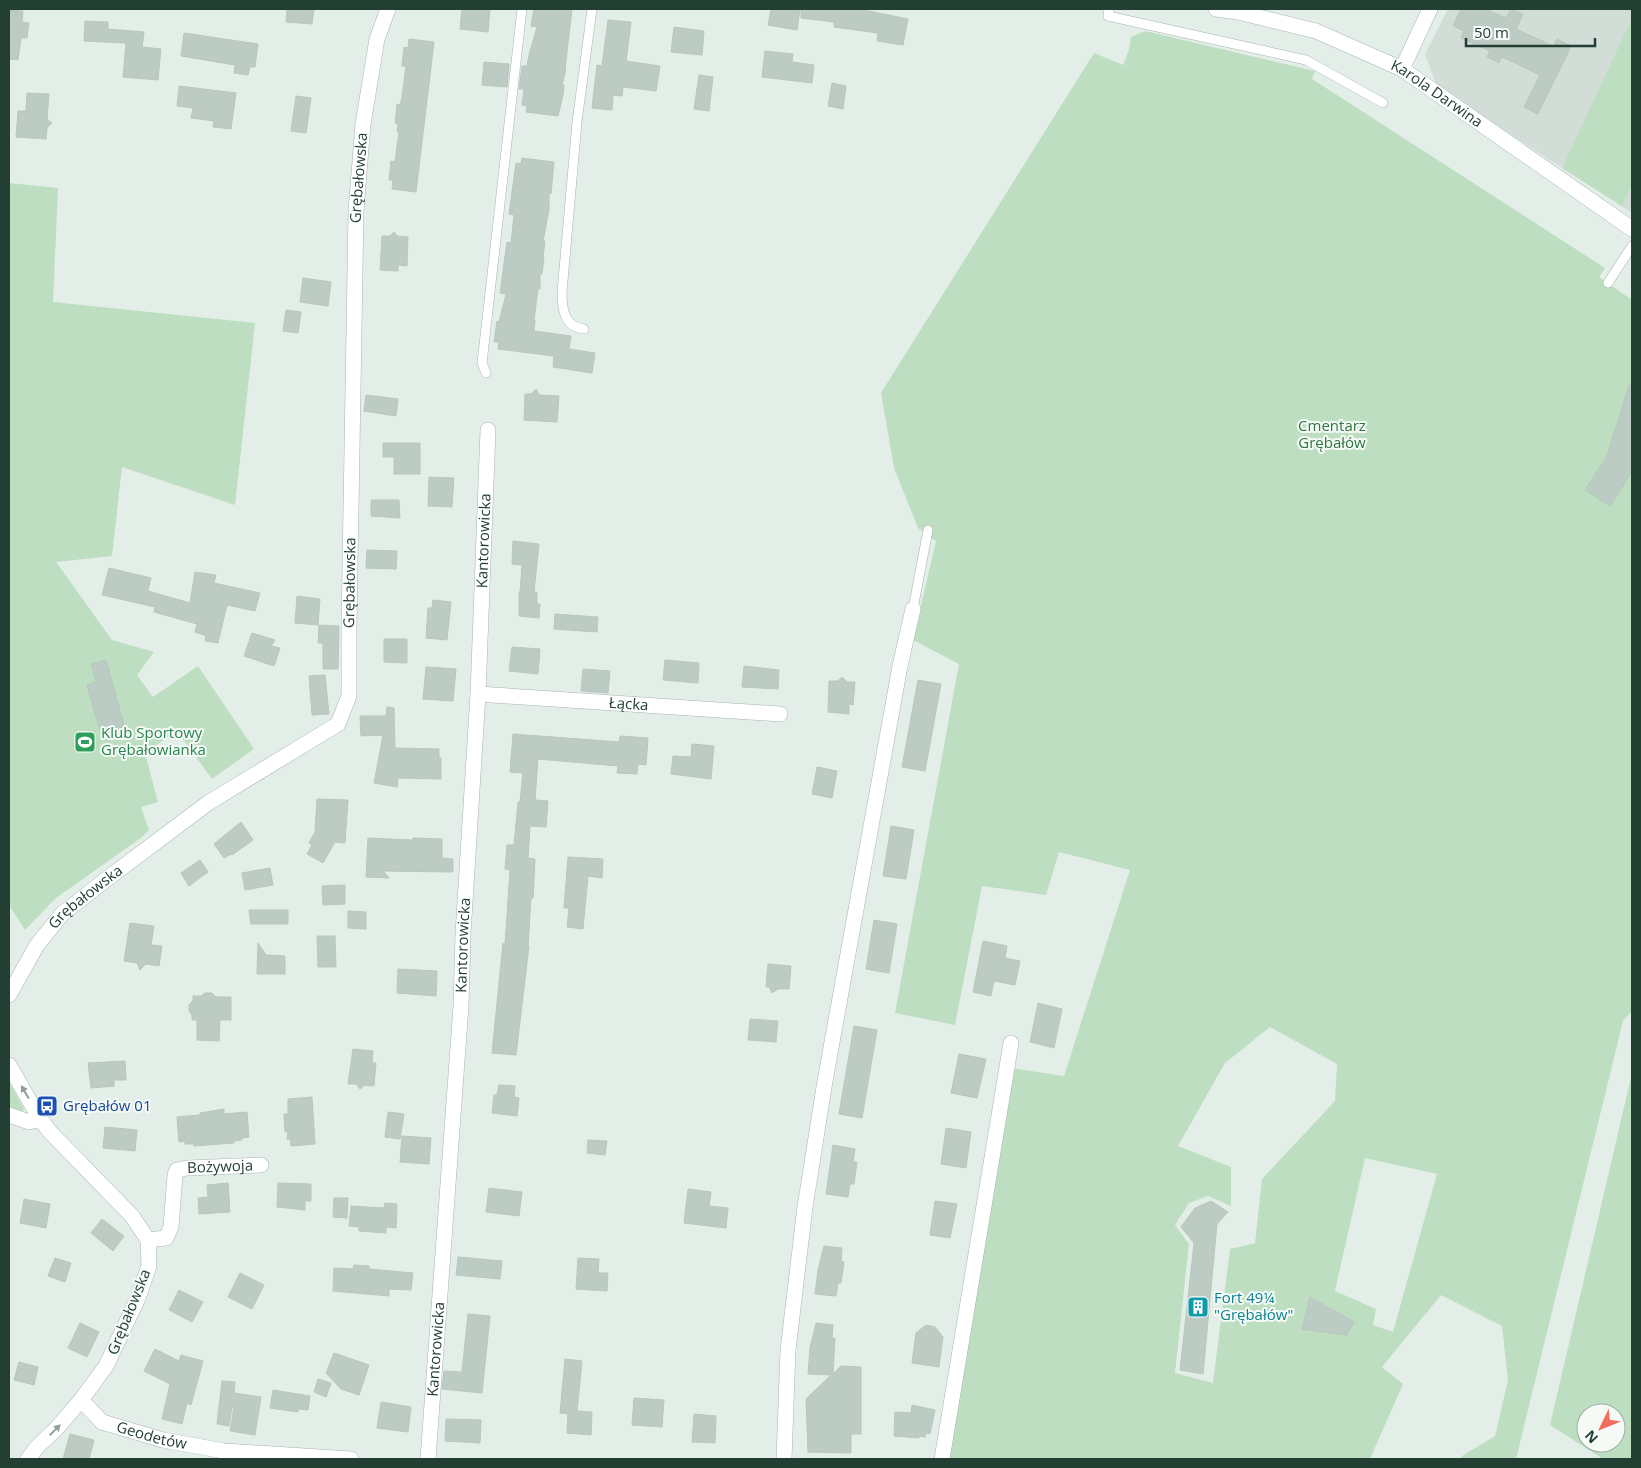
<svg xmlns="http://www.w3.org/2000/svg" width="1641" height="1468" font-family="'Open Sans',sans-serif">
  <style>
    .built { fill: #d2ddd7 }
    .green { fill: #bedec1; fill-rule: evenodd }
    .building { fill: #bccbc3; stroke: #b7c7be }
    .lines { fill: none; stroke-linecap: round; stroke-linejoin: round }
    .lane-casing { stroke: #a6b6ae; stroke-width: 10 }
    .street-casing { stroke: #a6b6ae; stroke-width: 16 }
    .secondary-casing { stroke: #a3b9ae; stroke-width: 16 }
    .lane { stroke: #fff; stroke-width: 9 }
    .street { stroke: #fff; stroke-width: 15 }
    .secondary { stroke: #fff; stroke-width: 15 }
    .oneway { fill: #919f9a }
    .labels { text-anchor: middle; stroke-width: 4; stroke-linejoin: round; paint-order: stroke }
    .street-label { font-size: 15px; fill: #233f34; stroke: #f5faf7 }
    .park-label { font-size: 15px; fill: #2e763f; stroke: #f5faf7 }
    .leisure-label { font-size: 15px; fill: #27864d; stroke: #f5faf7; text-anchor: start }
    .transit-label { font-size: 15px; fill: #164399; stroke: #f5faf7; text-anchor: start }
    .culture-label { font-size: 15px; fill: #0d838f; stroke: #f5faf7; text-anchor: start }
  </style>
  <rect width="100%" height="100%" fill="#e4eee8"/>
  <path class="built" d="M1448,9H1632V213L1437,87L1425,54Z"/>
  <path class="green" d="M1632,18V184L1622,206L1562,168Z
    M1145,31L1315,71L1312,79L1605,268L1599,277L1632,300V1011L1623,1021L1516,1459H1461L1462,1456L1495,1436L1508,1380L1502,1326L1441,1295L1382,1367L1403,1384L1370,1459H946L1011,1068L1064,1076L1130,870L1059,852L1046,895L982,886L955,1025L895,1013L959,664L913,640L936,541L918,528L894,468L881,393L1094,53L1123,65L1129,50L1131,37ZM1270,1027L1337,1064L1335,1101L1262,1179L1255,1243L1230,1249L1213,1383L1175,1373L1189,1244L1175,1225L1189,1203L1208,1196L1231,1206V1167L1178,1146L1225,1063ZM1365,1158L1437,1174L1393,1332L1373,1325L1376,1309L1335,1291Z
    M9,183L58,188L53,302L255,323L235,505L122,467L112,556L56,562L112,640L154,652L137,675L153,697L198,666L254,749L212,779L177,731L145,753L158,802L141,807L149,830L142,837L56,898L25,930L9,905Z
    M1632,1073V1459H1603L1550,1425ZM1586,1413H1616V1443H1586Z
    M9,1082L24,1109L23,1111L9,1107Z"/>
  <path class="building" d="M287,9H314L312,24L286,22Z
    M462,9H490L488,32L460,29Z
    M534,9H572L565,69H566L562,85H564L563,95L558,116L526,112L527,106L522,105L524,89H519L522,66H527L529,55L537,27L531,26Z
    M771,9H800L797,30L768,25Z
    M801,9H864V10L908,19L903,45L877,41L878,33L834,27V22L801,18Z
    M1461,9H1485L1506,18L1511,9L1523,14L1516,29L1553,46L1557,39L1571,46L1538,114L1524,107L1540,75L1502,57L1499,63L1487,57L1490,51L1461,38L1464,31L1453,26Z
    M9,10L23,11L22,22L29,23L27,38H21L18,60L9,59Z
    M608,20L631,22L626,61L660,66L656,91L623,87L622,96L613,95L612,110L592,108L597,65L602,66Z
    M85,21L108,22V29L144,32L142,47L161,49L158,80L123,77L126,43L84,41Z
    M674,27L704,31L702,55L671,52Z
    M184,33L258,44L255,67H250L248,75L234,73L235,65L181,56Z
    M409,39L434,42L416,192L392,189L393,180H389L391,161L395,162L399,132H397L398,124L395,123L396,114L397,104L400,105L402,97L406,66H402L404,47L408,48Z
    M765,51L793,54L792,62L814,65L812,83L762,77Z
    M484,62L509,64L507,87L482,85Z
    M699,75L713,77L709,111L694,109Z
    M832,83L846,86L843,109L828,106Z
    M179,86L236,93L231,129L213,127L214,121L191,118L193,108L177,106Z
    M27,93L49,94L47,119L52,123L47,128L46,139L16,137L18,111H26Z
    M296,96L311,98L306,133L291,131Z
    M522,158L554,162L551,194L549,193V210L543,241H545L543,257H544L542,274H540V289H538L534,320H535L534,331L571,336L569,349L595,353L592,373L553,367L554,356L498,349L499,342H494L497,321L499,322L506,294L500,293L507,242L511,243L514,215L509,214L516,163L521,164Z
    M394,232L397,236L408,237L407,266L398,265V271L380,270L382,236H390Z
    M303,278L331,282L328,306L300,302Z
    M286,310L301,312L298,333L283,331Z
    M1629,385L1632,386V471L1610,506L1585,490L1607,456Z
    M536,389L539,395L559,396L557,422L524,420L525,394H531Z
    M366,395L398,399L396,416L364,411Z
    M383,443H420V474H394V457H383Z
    M429,477L454,478L452,507L428,506Z
    M371,500H399L400,518L371,516Z
    M513,541L539,544L534,592H537V604H540L539,618L519,616V592H520L522,565L512,564Z
    M367,550L397,551L396,569L366,568Z
    M109,568L151,578L148,591L190,603L195,572L216,575L214,583L260,593L255,611L227,605L218,643L205,641L206,636L195,632L197,624L154,612L155,607L102,595Z
    M297,596L320,599L318,625L295,623Z
    M433,600L451,602L447,640L426,638L428,608H432Z
    M555,614L598,617L597,632L554,629Z
    M319,625L339,626L338,669H323V643H318Z
    M252,633L275,640L271,646L280,648L274,666L244,656Z
    M384,639H407V663L384,662Z
    M512,647L540,649L538,674L509,671Z
    M106,660L125,729L101,735L87,685L96,682L91,664Z
    M665,660L699,663L698,683L663,680Z
    M744,666L779,670L778,689L742,687Z
    M426,667L456,669L453,701L423,699Z
    M583,669L610,671L608,693L581,691Z
    M325,675L329,714L312,715L309,676Z
    M842,677L847,682H855L853,705L849,704V714L828,712L829,681H838Z
    M918,680L941,684L925,771L902,767Z
    M387,707L394,708L395,748L439,749V758H441V779L398,778L397,787L374,783L383,735L361,736L360,716H386Z
    M513,734L619,742L620,736L648,738L646,765L638,764L637,774L617,773L618,766L538,759L535,800L548,801L546,827L530,826L528,858L535,859L533,898H531L528,946H529L516,1055L492,1053L503,943L505,944L510,870L505,869L507,845H514L518,802H520L523,773L510,772Z
    M692,744L714,746L711,779L671,774L673,756L691,757Z
    M817,767L837,771L832,798L812,794Z
    M317,799L348,800L345,843L335,842L323,863L307,854L312,845L309,843L315,832Z
    M241,822L253,840L232,855L231,854L224,858L214,844Z
    M891,826L914,830L906,879L883,876Z
    M368,838L413,840V838L442,839V858L453,859V872L383,871L389,878L366,877Z
    M568,857L603,859L602,878L588,876L583,929L567,927L569,908H564Z
    M200,860L208,872L189,886L181,873Z
    M270,868L273,885L245,890L242,873Z
    M345,885V904L323,905L322,886Z
    M249,910H288V924H251Z
    M348,911L366,912V929L348,928Z
    M874,920L897,924L889,973L866,969Z
    M130,923L154,926L151,945L162,946L159,966L146,964L140,970L137,963L124,961Z
    M317,936H335L336,967H318Z
    M983,941L1007,946L1005,958L1020,961L1015,985L994,981L991,996L973,992Z
    M258,943L266,955L285,956V974H257Z
    M768,964L791,966L789,989H778L772,993L769,987H766Z
    M398,969L437,971L436,996L397,993Z
    M205,993H212L216,997H231V1020H220L219,1041L197,1040V1020H192V1015L189,1011V1005L193,1000V996H201Z
    M1038,1003L1062,1009L1054,1048L1030,1042Z
    M750,1019L778,1021L776,1042L748,1040Z
    M854,1026L877,1030L862,1118L839,1114Z
    M353,1049L373,1051L372,1063H376L374,1086L365,1085L360,1089L356,1084H348Z
    M959,1054L986,1059L977,1098L951,1093Z
    M125,1061L126,1080H114V1086L91,1088L88,1063Z
    M499,1085L515,1086L514,1097L519,1098L517,1116L492,1113L494,1095H497Z
    M312,1097L315,1144L291,1146L290,1139H287L288,1131L285,1132L284,1114H288V1099Z
    M224,1109V1114L247,1112L249,1137L242,1138V1140L234,1141V1143L194,1146V1144H185V1141L179,1142L177,1117L200,1115V1113Z
    M388,1112L404,1114L400,1139L385,1137Z
    M105,1127L137,1130L135,1151L103,1148Z
    M946,1128L971,1132L966,1168L941,1164Z
    M402,1136L431,1138L429,1164L400,1162Z
    M588,1140L607,1141L605,1155L587,1153Z
    M833,1145L855,1149L853,1162H857L854,1184H850L848,1197L826,1194Z
    M228,1183L230,1212L199,1214L198,1198L208,1197L207,1185Z
    M278,1183L311,1184V1201H305V1210L277,1207Z
    M489,1188L522,1192L519,1216L486,1212Z
    M688,1189L711,1192L709,1206L728,1208L726,1228L684,1223Z
    M334,1198H348L347,1218L333,1217Z
    M24,1199L50,1204L46,1228L20,1223Z
    M935,1201L957,1204L950,1238L930,1235Z
    M1211,1201L1228,1212L1217,1224L1203,1374L1180,1370L1194,1243L1181,1227L1195,1208Z
    M385,1203L397,1204L396,1228L386,1227V1233L359,1231V1227L349,1226L351,1206L384,1208Z
    M102,1219L124,1236L113,1251L91,1233Z
    M824,1246L842,1248L841,1261L844,1262L841,1283H838L836,1296L815,1294L818,1270Z
    M458,1257L502,1261L500,1279L456,1275Z
    M55,1258L71,1263L65,1282L48,1276Z
    M578,1258L599,1259L598,1273H608L607,1291L576,1289Z
    M354,1265L369,1266V1269L413,1273L411,1290L389,1289V1296L333,1291L334,1268L353,1269Z
    M240,1273L264,1285L252,1309L228,1297Z
    M179,1290L203,1302L192,1322L169,1310Z
    M1310,1297L1354,1322L1347,1335L1302,1329Z
    M468,1314L490,1316L482,1393L442,1389L444,1371L462,1372Z
    M80,1323L99,1332L87,1357L68,1348Z
    M816,1323L833,1325L832,1338H835L833,1374L841,1366L861,1367V1434H851V1453L808,1452L806,1399L831,1375L808,1374L810,1348Z
    M926,1325L935,1327L943,1337L939,1367L912,1363L916,1333Z
    M155,1349L179,1361L181,1355L203,1361L191,1405L187,1403L182,1424L162,1419L170,1384L144,1371Z
    M334,1353L369,1365L359,1395L341,1389L326,1373Z
    M565,1359L582,1361L577,1411L592,1412L591,1435L567,1433L568,1414L560,1413Z
    M19,1362L38,1367L34,1385L14,1380Z
    M318,1379L331,1383L326,1397L314,1392Z
    M222,1381L235,1382L234,1393L261,1397L255,1435L230,1431L234,1407H232L229,1426L217,1424Z
    M273,1390L310,1396L308,1410L298,1409V1412L270,1408Z
    M634,1398L664,1400L662,1427L632,1425Z
    M381,1402L411,1407L408,1432L377,1428Z
    M912,1405L935,1410L930,1434L926,1433L925,1437L919,1436V1438L894,1436L895,1412L911,1413Z
    M694,1414L716,1416L715,1443L692,1442Z
    M446,1419L481,1420L480,1443L445,1441Z
    M70,1434L94,1440L89,1459H63Z"/>
  <g class="lines">
    <g class="lane-casing">
      <path id="lane" d="M1109,9L1108,16L1306,60L1383,103
        M1608,283L1632,246
        M584,329C564,327 562,309 562,292L577,122L592,9
        M486,373L482,363L522,9
        M913,609L928,530"/>
    </g>
    <g class="street-casing">
      <g id="street">
        <path id="s1" d="M478,694L780,714"/>
        <path id="s2" d="M9,995L37,945L62,914L108,878L208,803L338,724L349,696V627L356,211L363,124L377,39L388,9"/>
        <path d="M9,1065L40,1119L51,1133L132,1216L148,1240L149,1266L138,1298L106,1366L81,1400L57,1428L37,1447L28,1459"/>
        <path d="M9,1115L29,1122L40,1119"/>
        <path id="s3" d="M148,1240L166,1238L171,1227L175,1175L177,1170L187,1168L261,1165"/>
        <path id="s4" d="M81,1400L102,1422L163,1440L224,1451L351,1459"/>
        <path id="s5" d="M428,1459L461,1006L463,934L478,694L488,430"/>
        <path d="M784,1459L788,1350L805,1207L825,1081L900,666L913,609"/>
        <path d="M942,1459L1011,1043"/>
      </g>
    </g>
    <g class="secondary-casing">
      <g id="secondary">
        <path id="s6" d="M1216,9L1238,12L1316,31L1402,69L1632,229"/>
        <path d="M1402,69L1430,9"/>
      </g>
    </g>
    <use href="#lane" class="lane"/>
    <use href="#street" class="street"/>
    <use href="#secondary" class="secondary"/>
  </g>
  <defs><path id="oneway-solid" d="M-6-.8H1V-3.2L6.5 0L1 3.2V.8H-6Z" transform="scale(1.25)"/></defs>
  <g class="oneway">
    <use href="#oneway-solid" transform="translate(25 1092) rotate(-120)"/>
    <use href="#oneway-solid" transform="translate(55 1430) rotate(-45)"/>
  </g>
  <defs>
    <g id="stadium-square" transform="scale(1.125)"><rect x="-9" y="-9" width="18" height="18" rx="4" fill="#2e9e5b" stroke="#f5faf7"/><path d="M0-5a6.5 5 0 1 0 0 10a6.5 5 0 1 0 0-10ZM-3.5-1.8h7v3.6h-7Z" fill="#fff"/></g>
    <g id="bus-square" transform="scale(1.125)"><rect x="-9" y="-9" width="18" height="18" rx="4" fill="#1a4fb4" stroke="#f5faf7"/><path d="M-5-6H5V4H4V6H2V4H-2V6H-4V4H-5ZM-3.5-4V0h7V-4ZM-3.5 1.2v1.5H-2V1.2ZM2 1.2v1.5H3.5V1.2Z" fill="#fff"/></g>
    <g id="building-square" transform="scale(1.125)"><rect x="-9" y="-9" width="18" height="18" rx="4" fill="#0f9aa8" stroke="#f5faf7"/><path d="M-4-6H4V6H1V3H-1V6H-4ZM-2.5-4.3h1.7v1.8h-1.7ZM.8-4.3h1.7v1.8H.8ZM-2.5-1h1.7V.8h-1.7ZM.8-1h1.7V.8H.8Z" fill="#fff"/></g>
  </defs>
  <g fill-rule="evenodd">
    <use href="#stadium-square" x="85" y="742"/>
    <use href="#bus-square" x="47" y="1106"/>
    <use href="#building-square" x="1198" y="1307"/>
  </g>
  <g class="labels">
    <g class="street-label">
      <text dy="5" stroke="none"><textPath href="#s6" startOffset="239">Karola Darwina</textPath></text>
      <text dy="5" stroke="none"><textPath href="#s2" startOffset="981">Grębałowska</textPath></text>
      <text dy="5" stroke="none"><textPath href="#s5" startOffset="920">Kantorowicka</textPath></text>
      <text dy="5" stroke="none"><textPath href="#s2" startOffset="576">Grębałowska</textPath></text>
      <text dy="5" stroke="none"><textPath href="#s1" startOffset="151">Łącka</textPath></text>
      <text dy="5" stroke="none"><textPath href="#s2" startOffset="126">Grębałowska</textPath></text>
      <text dy="5" stroke="none"><textPath href="#s5" startOffset="515">Kantorowicka</textPath></text>
      <text dy="5" stroke="none"><textPath href="#s3" startOffset="131">Bożywoja</textPath></text>
      <text transform="translate(129 1312) rotate(-68)" y="5">Grębałowska</text>
      <text dy="5" stroke="none"><textPath href="#s5" startOffset="110">Kantorowicka</textPath></text>
      <text dy="5" stroke="none"><textPath href="#s4" startOffset="82">Geodetów</textPath></text>
    </g>
    <g class="park-label">
      <text x="1332" y="431">Cmentarz<tspan x="1332" dy="17">Grębałów</tspan></text>
    </g>
    <g class="leisure-label">
      <text x="101" y="738">Klub Sportowy<tspan x="101" dy="17">Grębałowianka</tspan></text>
    </g>
    <g class="transit-label">
      <text x="63" y="1111">Grębałów 01</text>
    </g>
    <g class="culture-label">
      <text x="1214" y="1303">Fort 49¼<tspan x="1214" dy="17">"Grębałów"</tspan></text>
    </g>
  </g>
  <rect width="1641" height="1468" fill="none" stroke="#233f34" stroke-width="20"/>
  <g transform="translate(1601 1428) rotate(227)"><circle r="24" fill="#f5faf7" stroke="#a1afa9"/>
  <path d="M0-4L9 19L0 12L-9 19Z" fill="#f16d5f"/>
  <text y="-8" font-size="14" font-weight="bold" text-anchor="middle" fill="#233f34">N</text>
  </g>
  <path d="M1466 38v8h129v-8" fill="none" stroke="#233f34" stroke-width="2.5"/>
  <text x="1474" y="38" font-size="15" fill="#233f34" stroke="#f5faf7" stroke-width="4" paint-order="stroke">50 m</text>
</svg>
